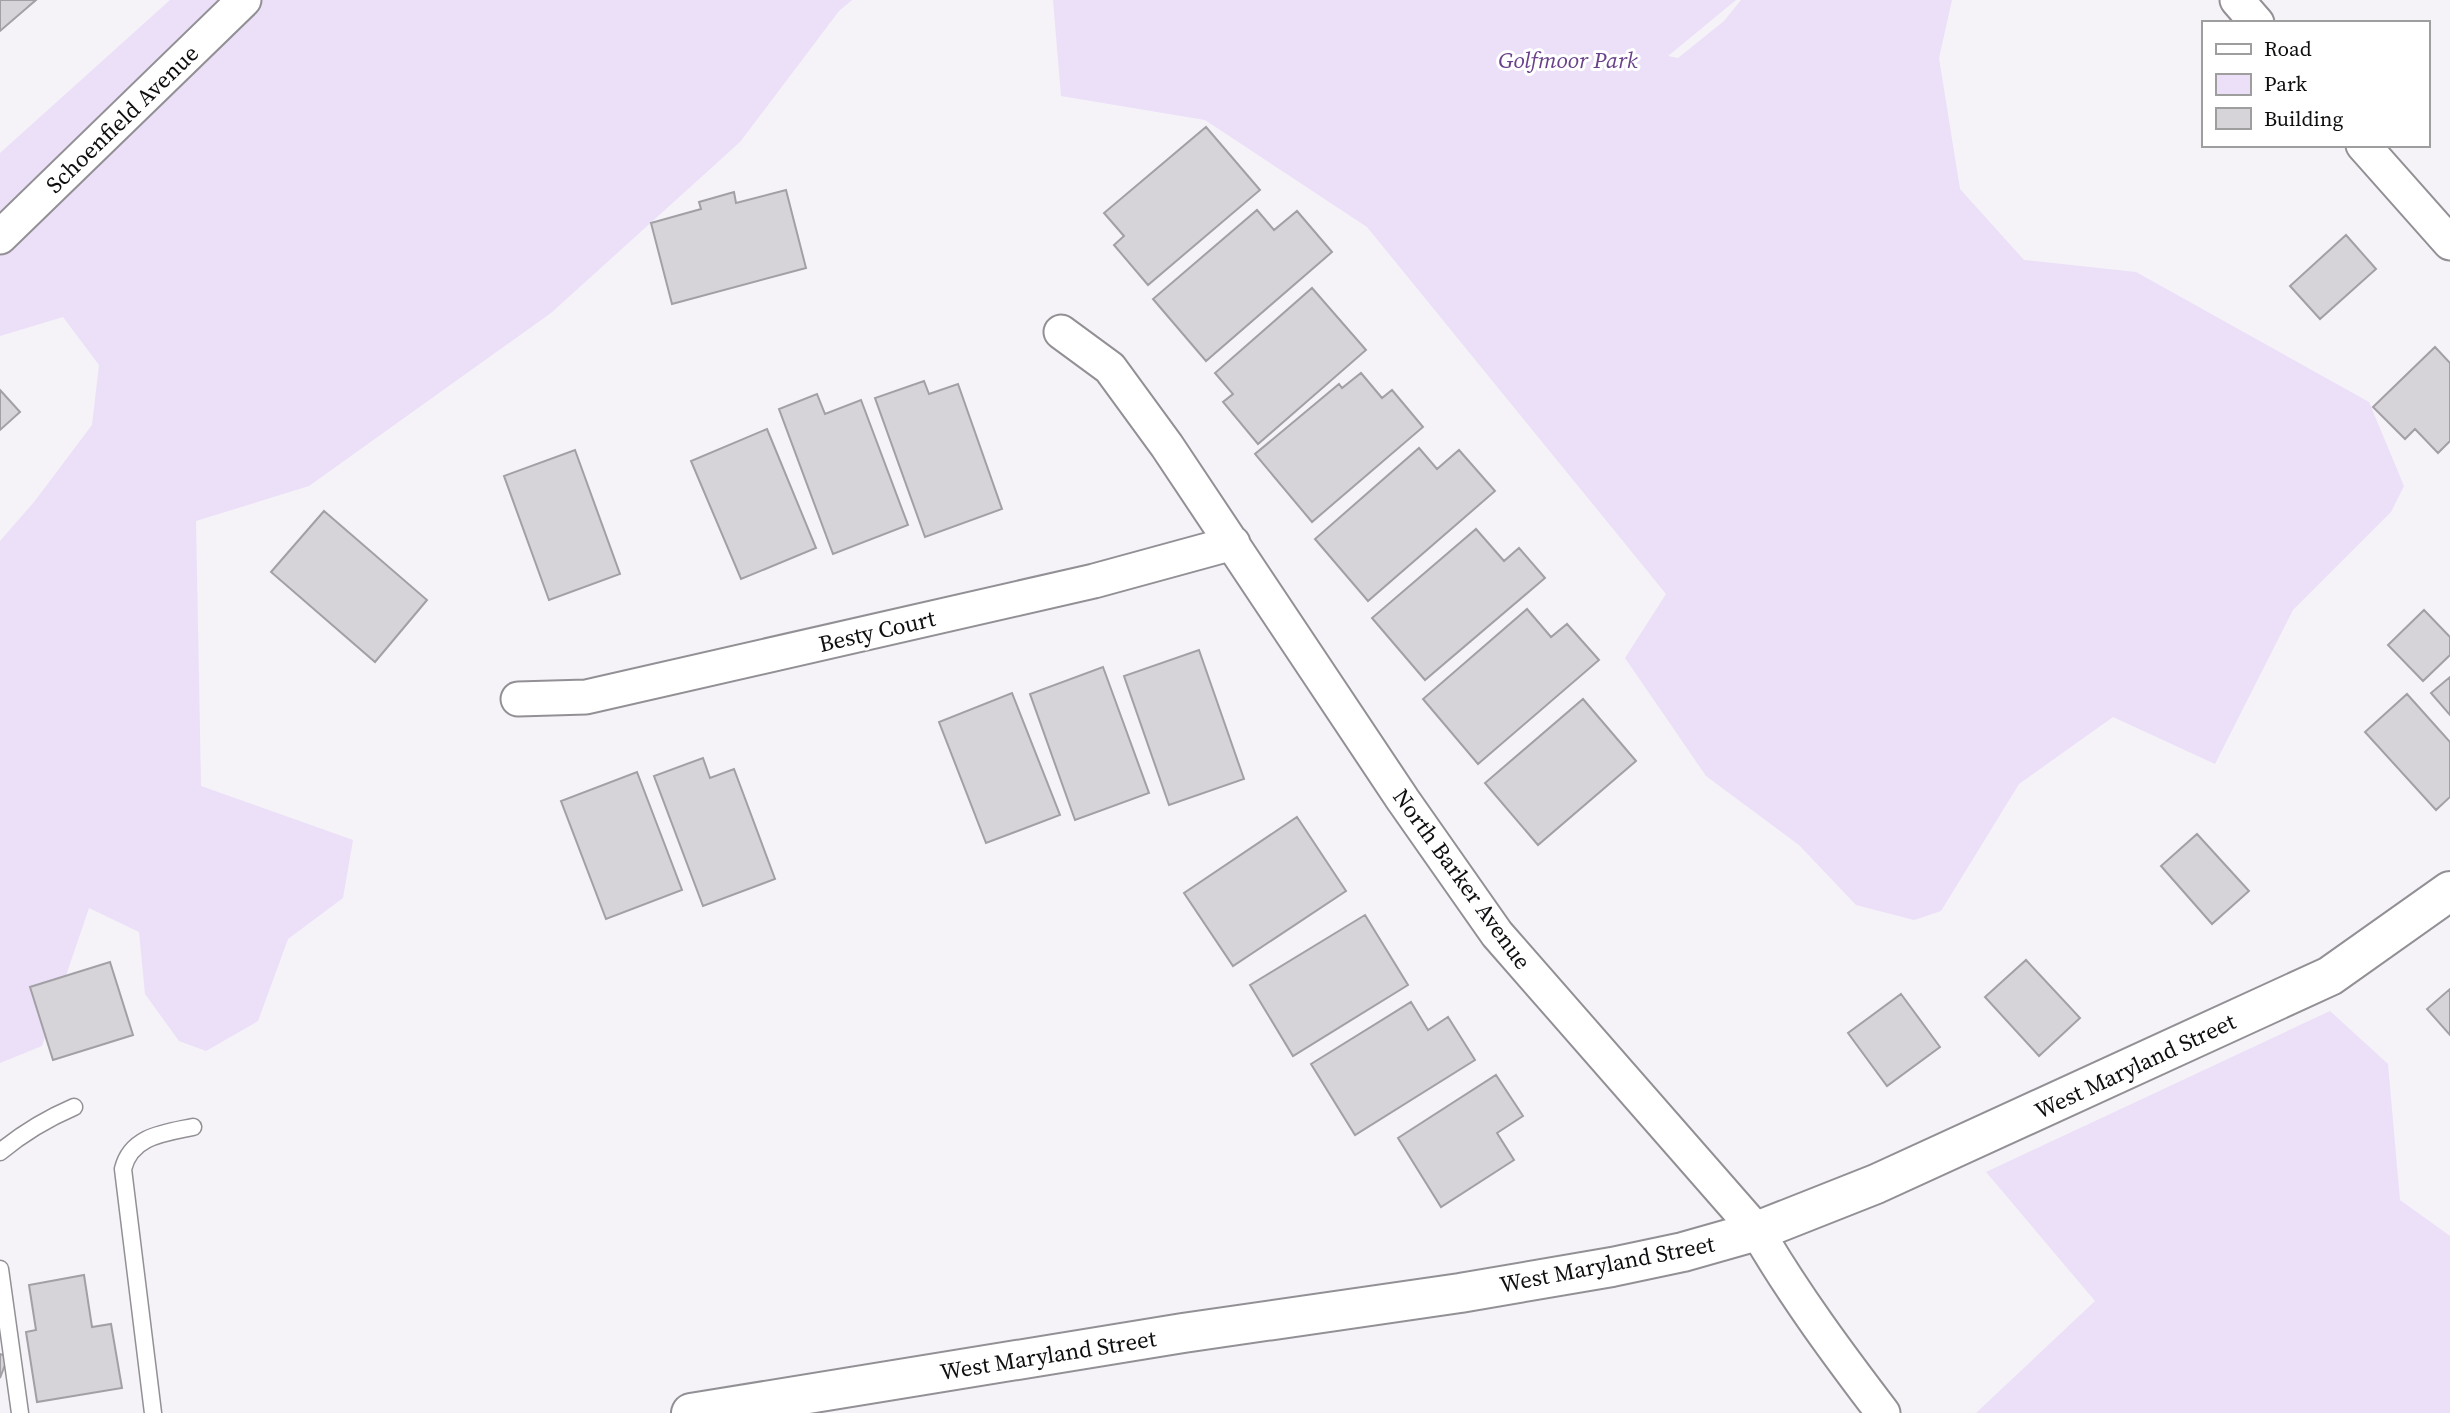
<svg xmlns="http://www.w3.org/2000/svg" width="2450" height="1413" font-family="'Source Serif 4',serif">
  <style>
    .green { fill: #ebe0f8 }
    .building { fill: #d6d3d9; stroke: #a29fa5; stroke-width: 2 }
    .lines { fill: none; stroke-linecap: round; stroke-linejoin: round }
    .lane-casing { stroke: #939095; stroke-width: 19 }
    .street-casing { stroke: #939095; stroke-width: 37 }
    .secondary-casing { stroke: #939095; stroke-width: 42 }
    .lane { stroke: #fff; stroke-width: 16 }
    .street { stroke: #fff; stroke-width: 33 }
    .secondary { stroke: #fff; stroke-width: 38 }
    .labels { text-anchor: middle; stroke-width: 6; stroke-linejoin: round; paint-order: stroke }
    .park-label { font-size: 23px; font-style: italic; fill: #69418a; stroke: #fff }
    .street-label { font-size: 23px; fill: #0e0d0f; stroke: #fff }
  </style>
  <rect width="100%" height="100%" fill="#f5f2f8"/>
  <path class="green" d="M170,0H852L839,11L740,142L551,313L309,486L196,521L201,786L353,840L343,898L288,939L258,1021L206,1051L179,1041L145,994L139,932L89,908L42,1046L0,1063V541L34,502L92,425L99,365L63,317L0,336V153Z
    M1053,0H1736L1668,56L1678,58L1724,21L1741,0H1952L1939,58L1960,189L2024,260L2136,272L2369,402L2404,486L2391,512L2293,610L2215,764L2113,717L2019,784L1941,911L1914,920L1856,905L1799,845L1706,776L1625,658L1666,594L1367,227L1205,120L1061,96Z
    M2330,1011L2388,1064L2400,1200L2450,1236V1413H1976L2095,1301L1986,1172Z"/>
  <path class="building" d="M0,0H36L0,31Z
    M1206,127L1260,190L1148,285L1114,245L1124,236L1104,213Z
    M786,190L806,268L672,304L651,223L701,209L699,202L734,192L736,203Z
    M1257,210L1274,230L1297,211L1332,252L1206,361L1153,299Z
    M2346,235L2376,269L2320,319L2290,286Z
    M1312,288L1366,350L1258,444L1223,402L1233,394L1215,373Z
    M2435,347L2450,363V441L2438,453L2415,429L2405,439L2373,407Z
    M1361,373L1382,398L1392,390L1423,427L1312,522L1255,454L1339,384L1342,388Z
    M924,381L929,394L958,384L1002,509L925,537L875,398Z
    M0,390L20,412L0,430Z
    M817,394L825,414L861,400L908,525L833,554L779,409Z
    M767,429L816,548L741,579L691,461Z
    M1419,448L1437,469L1459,450L1495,491L1368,601L1315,539Z
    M575,450L620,574L549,600L504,476Z
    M324,511L427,600L375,662L271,572Z
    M1476,529L1504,561L1519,548L1545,578L1425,680L1372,618Z
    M1527,609L1551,637L1567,624L1599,660L1478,764L1423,699Z
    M2424,610L2450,637V655L2423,681L2388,645Z
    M1199,650L1244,779L1169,805L1124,676Z
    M1103,667L1149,793L1075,820L1030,694Z
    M2450,677V715L2431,693Z
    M1012,693L1060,815L986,843L939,722Z
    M2407,694L2450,742V797L2436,810L2365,732Z
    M1583,699L1636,761L1538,845L1485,783Z
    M703,758L710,778L734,769L775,879L703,906L654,776Z
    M637,772L682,890L606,919L561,801Z
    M1297,817L1346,891L1233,966L1184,893Z
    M2197,834L2249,891L2212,924L2161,866Z
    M1365,915L1408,985L1293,1056L1250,985Z
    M2026,960L2080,1018L2039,1056L1985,997Z
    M110,962L133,1035L53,1060L30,987Z
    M2450,989V1035L2427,1009Z
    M1901,994L1940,1047L1887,1086L1848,1033Z
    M1411,1002L1428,1030L1448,1017L1475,1060L1355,1135L1311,1064Z
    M1496,1075L1523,1116L1497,1133L1514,1160L1441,1207L1398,1138Z
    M84,1275L92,1327L111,1324L122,1388L37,1402L26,1332L36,1330L29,1285Z
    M0,1354L8,1357L0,1378Z"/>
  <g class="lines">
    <g class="lane-casing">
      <path id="lane" d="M0,1152C23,1133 46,1119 74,1107
        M0,1269L20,1413
        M153,1413L123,1169C131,1136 164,1133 193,1127"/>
    </g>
    <g class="street-casing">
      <path id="street" d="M2237,0L2257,23
        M2363,145L2450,243
        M0,237L244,0
        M1061,332L1110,368L1167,446L1403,800L1497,934L1757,1231C1795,1296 1838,1354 1883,1413
        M518,699L586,697L1094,581L1233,543"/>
    </g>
    <g class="secondary-casing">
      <path id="secondary" d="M691,1413L1183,1333L1460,1293L1612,1267L1683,1252L1757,1231L1876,1184L2330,976L2450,891"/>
    </g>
    <use href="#lane" class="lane"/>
    <use href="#street" class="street"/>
    <use href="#secondary" class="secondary"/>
  </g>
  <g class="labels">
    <g class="park-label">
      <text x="1568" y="68">Golfmoor Park</text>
    </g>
    <g class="street-label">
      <text transform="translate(122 119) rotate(-44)" y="8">Schoenfield Avenue</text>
      <text transform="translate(877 631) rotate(-13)" y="8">Besty Court</text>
      <text transform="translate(1462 879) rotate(54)" y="8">North Barker Avenue</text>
      <text transform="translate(2135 1066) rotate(-25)" y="8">West Maryland Street</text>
      <text transform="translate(1607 1264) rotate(-11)" y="8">West Maryland Street</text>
      <text transform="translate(1048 1355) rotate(-9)" y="8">West Maryland Street</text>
    </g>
  </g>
  <rect x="2202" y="21" width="228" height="126" fill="#ffffff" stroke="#9f9e9f" stroke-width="2"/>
  <rect x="2216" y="44" width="35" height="10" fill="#ffffff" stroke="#9f9e9f" stroke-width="2"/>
  <text x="2264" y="56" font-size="21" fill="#0e0d0f">Road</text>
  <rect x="2216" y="74" width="35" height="21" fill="#ebe0f8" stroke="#9f9e9f" stroke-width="2"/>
  <text x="2264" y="91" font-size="21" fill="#0e0d0f">Park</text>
  <rect x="2216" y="108" width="35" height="21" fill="#d6d3d9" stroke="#9f9e9f" stroke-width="2"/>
  <text x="2264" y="126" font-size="21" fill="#0e0d0f">Building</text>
</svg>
